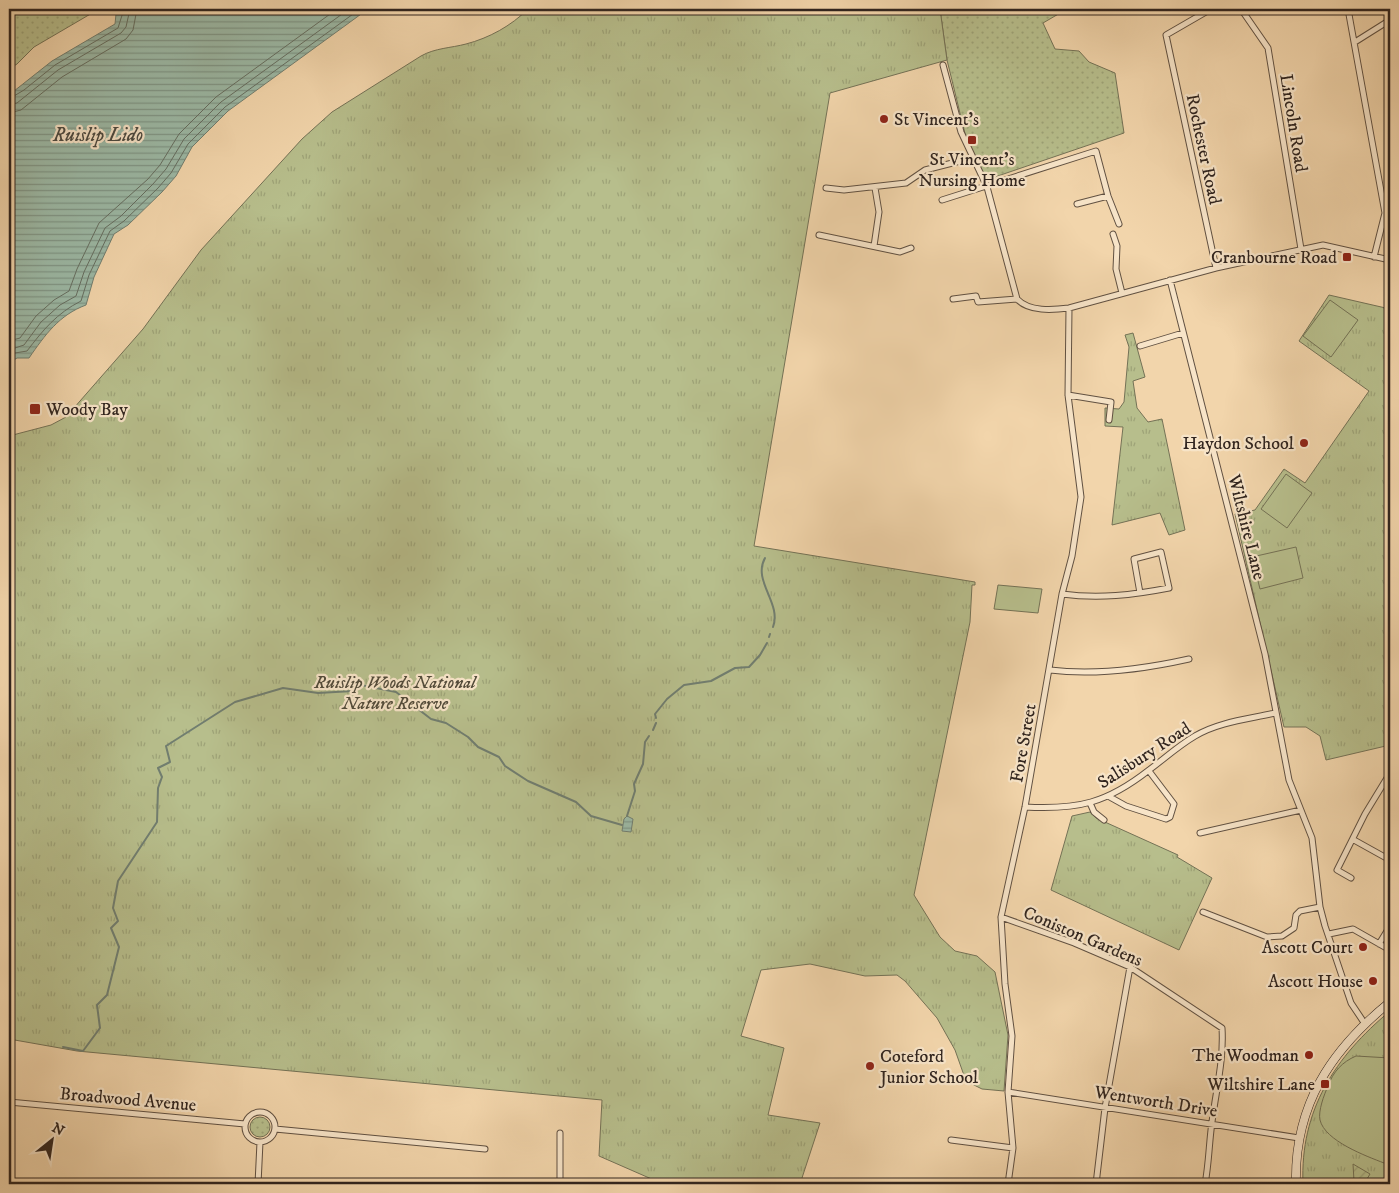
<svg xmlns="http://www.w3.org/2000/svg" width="1399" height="1193" font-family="'IM FELL DW Pica',serif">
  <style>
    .grass { fill: url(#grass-dots); stroke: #747256 }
    .park { fill: url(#park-tufts); stroke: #747256 }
    .garden { fill: url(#garden-furrows); stroke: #747256 }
    .pitch { fill: #b7be8c; stroke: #747256 }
    .water { fill: url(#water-rules); stroke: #717e70 }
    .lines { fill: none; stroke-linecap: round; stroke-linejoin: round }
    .shore { stroke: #666f62; stroke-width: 1 }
    .stream { stroke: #717e70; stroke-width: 2 }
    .street-casing { stroke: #615142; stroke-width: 7 }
    .secondary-casing { stroke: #31251f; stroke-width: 9 }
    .street { stroke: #f7e4c8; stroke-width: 5 }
    .secondary { stroke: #f7e4c8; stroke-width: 8 }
    .poi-dot { fill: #8f2418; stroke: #f7e4c8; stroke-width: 2 }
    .labels { text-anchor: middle; stroke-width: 4.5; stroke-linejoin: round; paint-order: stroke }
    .poi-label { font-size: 18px; fill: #31251f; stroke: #f7e4c8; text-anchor: end }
    .street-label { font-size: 18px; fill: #31251f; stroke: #f7e4c8 }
    .park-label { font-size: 18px; font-style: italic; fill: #524b3a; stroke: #f7e4c8 }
    .water-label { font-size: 19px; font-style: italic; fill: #4c4a41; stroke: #f7e4c8 }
  </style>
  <defs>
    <pattern id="grass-dots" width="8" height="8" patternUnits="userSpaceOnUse" patternTransform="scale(1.25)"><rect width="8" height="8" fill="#b7be8c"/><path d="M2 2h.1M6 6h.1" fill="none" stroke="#9ea378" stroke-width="1.8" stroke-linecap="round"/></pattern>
    <pattern id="park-tufts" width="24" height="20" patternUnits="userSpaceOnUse" patternTransform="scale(1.25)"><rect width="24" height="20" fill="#b7be8c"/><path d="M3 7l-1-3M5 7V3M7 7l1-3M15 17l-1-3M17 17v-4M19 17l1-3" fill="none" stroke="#9ea378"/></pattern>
    <pattern id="garden-furrows" width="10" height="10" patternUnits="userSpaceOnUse" patternTransform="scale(1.25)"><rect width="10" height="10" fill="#b7be8c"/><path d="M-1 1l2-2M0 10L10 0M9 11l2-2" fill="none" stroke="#9ea378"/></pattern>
    <pattern id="water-rules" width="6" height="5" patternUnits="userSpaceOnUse" patternTransform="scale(1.25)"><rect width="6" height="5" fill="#9cb9a6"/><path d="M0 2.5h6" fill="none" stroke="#809687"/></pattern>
  </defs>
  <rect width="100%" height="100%" fill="#f2d5ab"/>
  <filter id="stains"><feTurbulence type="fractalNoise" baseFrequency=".004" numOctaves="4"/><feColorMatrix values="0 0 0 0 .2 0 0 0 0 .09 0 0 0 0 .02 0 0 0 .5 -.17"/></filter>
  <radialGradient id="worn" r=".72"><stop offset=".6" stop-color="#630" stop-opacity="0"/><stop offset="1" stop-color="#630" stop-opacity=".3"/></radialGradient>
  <path class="grass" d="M13,9H99L34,47L17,64L9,69V31Z
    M940,9H1067L1043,23L1055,49L1079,51L1089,62L1115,73L1124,133L986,180L970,154L947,60Z
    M250 1127a10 10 0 1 1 20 0a10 10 0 1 1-20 0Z"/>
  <path class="park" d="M528,9H940L947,60L830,93L754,546L975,582V585H972L970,622L914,895L940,937L955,951L977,956L995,972L1008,1035L1004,1091L982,1089L966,1081L955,1050L937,1018L905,981L897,975L865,976L810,964L761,970L741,1036L784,1048L768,1115L820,1123L800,1184H663L599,1156L602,1100L77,1051L9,1039V436L51,425L66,417L143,329L201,250L302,139L332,112L421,56C435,48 451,48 466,44C489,38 511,26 528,9Z
    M1329,295L1390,309V745L1326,760L1320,736L1306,727H1284L1235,514L1255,510L1284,469L1305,483L1369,391L1299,341Z
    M1133,333L1145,377L1133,381L1137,408L1148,422L1162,419L1185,530L1169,535L1160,513L1112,525L1123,427L1105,426V408L1119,409L1124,402L1129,347L1125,335Z
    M1090,812L1096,818L1178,855L1177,857L1212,878L1179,950L1051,890L1072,816Z
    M1390,1011V1184H1303C1300,1110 1335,1057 1390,1011Z"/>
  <path class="garden" d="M1353,1164L1370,1174L1364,1184L1362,1180L1354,1181Z"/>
  <path class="pitch" d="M1330,300L1358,320L1331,357L1303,336Z
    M1286,474L1312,493L1287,528L1261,509Z
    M1296,547L1303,578L1260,589L1252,557Z
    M998,585L1042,589L1038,613L994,609Z
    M1356,1056L1390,1058V1162L1384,1163C1366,1156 1325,1141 1320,1120C1318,1111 1324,1095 1328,1086C1333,1072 1342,1062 1356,1056Z"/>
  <path class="water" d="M120,9H368L228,111L192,147L176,176L162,192L128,225L114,234L94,277L86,305C59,315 45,335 29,358H17L9,363V95L52,61L115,24L116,14Z
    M627,816L633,819L631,832L622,831L624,819Z"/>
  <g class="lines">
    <path class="shore" d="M9,99L24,90L55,65L118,28L124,9
      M9,105L17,103L58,70L121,33L126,27L130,9
      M9,113L21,110L62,77L126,39L133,30L137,9
      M9,341L20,338L36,316L54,300L69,291L77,269L99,223L148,179L160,165L179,134L216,97L337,9
      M9,350L24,345L41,322L60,305L76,296L84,272L105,228L121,216L153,184L166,169L184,139L221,102L349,9
      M9,357L15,353L27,351C43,330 57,313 81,301L89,275L110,231L124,221L158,188L171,173L188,144L225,107L360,9"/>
    <path class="stream" d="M765,558C752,581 782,603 773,627
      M769,637L770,634
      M656,718L655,714L667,699L684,685L711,681L735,668L749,667L760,655L767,643
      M653,730L656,723
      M627,816L635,791L634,784L643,764L645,742L649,736
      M63,1047L83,1051L100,1028L97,1005L107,995L119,947L111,928L118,921L113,908L118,881L157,822L158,788L162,777L158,768L170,762L166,746L235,702L283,688L318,693L353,691L356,684L396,692L431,719L446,723L468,737L478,747L499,757L505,766L528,781L576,802L591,816L622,825"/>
    <g class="street-casing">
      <path id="street" d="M1211,9L1166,35L1216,268
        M1241,9L1268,48L1301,249
        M1348,9L1385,213L1374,257
        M1355,42L1390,20
        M943,65L961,132L987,187L1017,299C1029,312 1053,310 1069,308L1216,268L1323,245L1390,260
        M826,188L844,190L906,183L925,170L972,158
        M942,200L1096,151L1108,196L1119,224
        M1077,204L1108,196
        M1113,234L1117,246L1116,269L1122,293
        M819,235L900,252L911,248
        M874,246L879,212L875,188
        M1170,280L1265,654L1289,780L1312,838L1320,907L1325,926L1351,1003L1365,1024
        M953,299L976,296L978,302L1017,299
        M1140,346L1183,333
        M1068,395L1111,402L1109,420
        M1062,594C1099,599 1133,595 1169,588L1161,552L1134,559L1140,593
        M1050,670C1096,676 1144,669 1189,659
        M1108,796L1126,806L1166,819L1170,817L1174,804L1149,771
        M1090,803L1094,812L1104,820
        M1025,807C1078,810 1107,803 1149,770C1164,759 1178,746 1195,736C1218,722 1249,719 1275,713
        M1200,833L1301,810
        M1354,840L1390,860
        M1351,878L1337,870L1365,814L1390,773
        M1203,912L1267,937L1282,936L1294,928L1296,915L1300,911L1320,907
        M1001,917L1074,943L1130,967L1222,1028C1224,1060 1216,1090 1212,1122C1209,1143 1209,1163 1205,1184
        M1329,934L1353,929L1390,950
        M1379,944L1390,926
        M1008,1092L1299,1138
        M9,1102L245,1124
        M245 1127a15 15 0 1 1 30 0a15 15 0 1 1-30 0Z
        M275,1129L485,1149
        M951,1140L1013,1148
        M258,1184L260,1142
        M560,1184V1133
        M1008,1184L1013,1148L1008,1092L1012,1036L1005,984L1001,917L1025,807L1062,594L1072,556L1081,497L1068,395L1069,308
        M1096,1184L1105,1108L1130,967"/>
    </g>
    <g class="secondary-casing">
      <path id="secondary" d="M1296,1184C1294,1105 1331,1050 1390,1002"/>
    </g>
    <use href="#street" class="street"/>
    <use href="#secondary" class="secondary"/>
  </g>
  <g class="poi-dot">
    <circle cx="884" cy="119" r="5"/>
    <rect x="967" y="135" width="10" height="10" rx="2.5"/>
    <rect x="1342" y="252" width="10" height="10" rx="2.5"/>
    <rect x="29" y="403" width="12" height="12" rx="2.5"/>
    <circle cx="1304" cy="443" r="5"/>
    <circle cx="1363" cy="947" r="5"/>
    <circle cx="1373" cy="981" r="5"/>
    <circle cx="1309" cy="1055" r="5"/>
    <circle cx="870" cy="1066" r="5"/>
    <rect x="1320" y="1079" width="10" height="10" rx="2.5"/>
  </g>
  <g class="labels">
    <g class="poi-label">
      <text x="894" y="125" text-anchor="start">St Vincent's</text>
      <text x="972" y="165" text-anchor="middle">St Vincent's<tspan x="972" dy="21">Nursing Home</tspan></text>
      <text x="1337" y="263">Cranbourne Road</text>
      <text x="46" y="415" text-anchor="start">Woody Bay</text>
      <text x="1294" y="449">Haydon School</text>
      <text x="1353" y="953">Ascott Court</text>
      <text x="1363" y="987">Ascott House</text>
      <text x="1299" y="1061">The Woodman</text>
      <text x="880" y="1062" text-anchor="start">Coteford<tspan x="880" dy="21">Junior School</tspan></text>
      <text x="1315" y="1090">Wiltshire Lane</text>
    </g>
    <g class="street-label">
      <text transform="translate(1294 123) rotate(81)" y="6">Lincoln Road</text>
      <text transform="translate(1204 149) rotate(78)" y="6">Rochester Road</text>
      <text transform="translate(1247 527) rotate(76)" y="6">Wiltshire Lane</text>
      <text transform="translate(1023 743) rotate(-80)" y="6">Fore Street</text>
      <text transform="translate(1144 755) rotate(-33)" y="6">Salisbury Road</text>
      <text transform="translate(1083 936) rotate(23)" y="6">Coniston Gardens</text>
      <text transform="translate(128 1099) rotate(5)" y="6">Broadwood Avenue</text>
      <text transform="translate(1156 1101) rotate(9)" y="6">Wentworth Drive</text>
    </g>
    <g class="park-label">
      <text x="395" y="688">Ruislip Woods National<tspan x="395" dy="21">Nature Reserve</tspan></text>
    </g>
    <g class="water-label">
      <text x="98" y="141">Ruislip Lido</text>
    </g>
  </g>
  <rect width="1399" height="1193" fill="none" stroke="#f2d5ab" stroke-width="30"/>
  <rect x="10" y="10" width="1379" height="1173" fill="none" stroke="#31251f" stroke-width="2.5"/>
  <rect x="15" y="15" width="1369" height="1163" fill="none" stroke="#31251f"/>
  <g transform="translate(52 1140) rotate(30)" stroke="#f7e4c8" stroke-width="4" paint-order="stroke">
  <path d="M0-4L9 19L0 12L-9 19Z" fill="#31251f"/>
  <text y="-8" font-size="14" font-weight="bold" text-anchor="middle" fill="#31251f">N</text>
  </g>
  <rect width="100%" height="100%" filter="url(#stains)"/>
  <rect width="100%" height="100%" fill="url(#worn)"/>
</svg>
